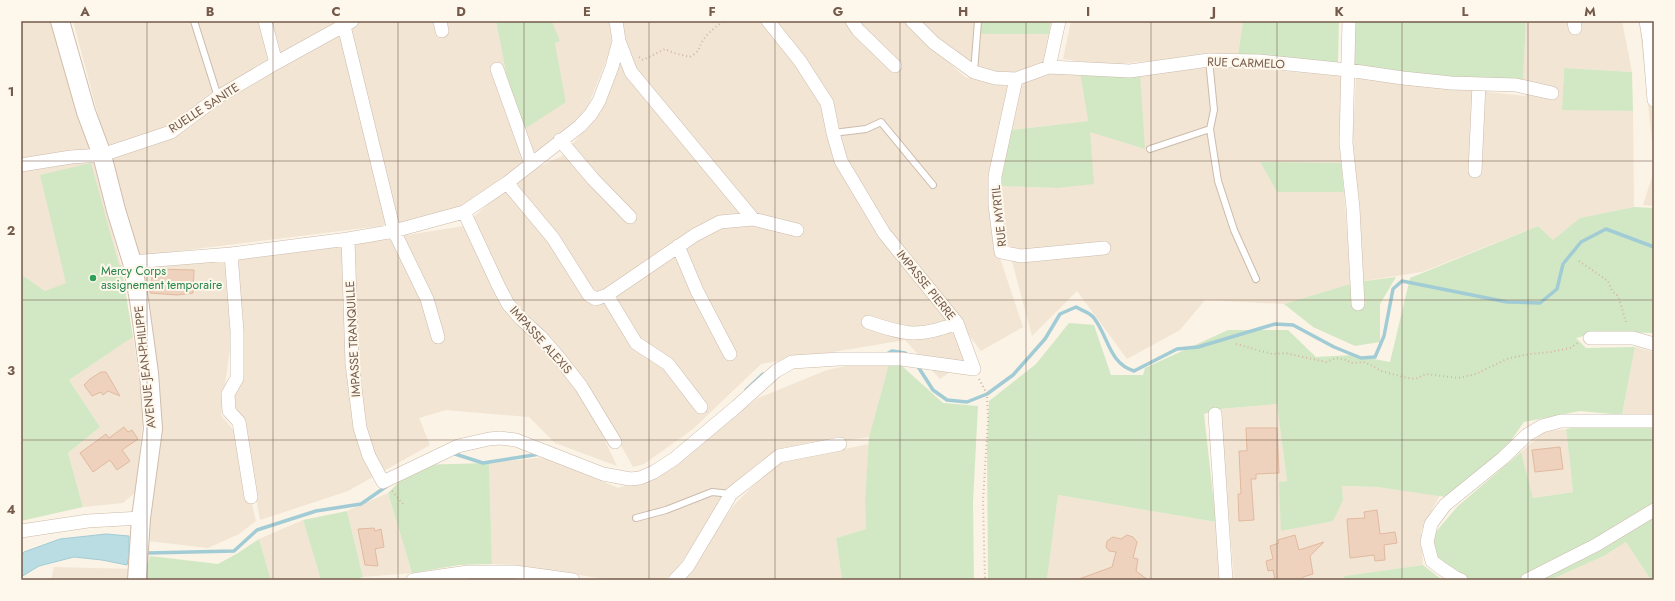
<svg xmlns="http://www.w3.org/2000/svg" width="1675" height="601" font-family="Jost,sans-serif">
  <style>
    .residential { fill: #f2e5d4 }
    .green { fill: #d2e8c4 }
    .water { fill: #badde4; stroke: #a1ccd5 }
    .lines { fill: none; stroke-linecap: round; stroke-linejoin: round }
    .stream { stroke: #a1ccd5; stroke-width: 3.5 }
    .building { fill: #efd2be; stroke: #e1b99f }
    .lane-casing { stroke: #ccbbac; stroke-width: 8 }
    .street-casing { stroke: #ccbbac; stroke-width: 14 }
    .secondary-casing { stroke: #d1bdac; stroke-width: 20 }
    .path { stroke: #d4b6a1; stroke-width: 2; stroke-dasharray: 1 3; stroke-linecap: butt }
    .lane { stroke: #fff; stroke-width: 6 }
    .street { stroke: #fff; stroke-width: 13 }
    .secondary { stroke: #fff; stroke-width: 18 }
    .grid { fill: none; stroke: #735a4b; stroke-width: 1; stroke-opacity: 0.55 }
    .leisure-dot { fill: #2e9e5b; stroke: #fef7eb; stroke-width: 1.5 }
    .labels { text-anchor: middle; stroke-width: 4; stroke-linejoin: round; paint-order: stroke }
    .street-label { font-size: 12px; fill: #735a4b; stroke: #fef7eb }
    .leisure-label { font-size: 12px; fill: #27864d; stroke: #fef7eb; text-anchor: start }
    .neatline { fill: none; stroke: #735a4b; stroke-width: 1.5 }
    .grid-label { font-size: 13px; text-anchor: middle; font-weight: bold; fill: #735a4b }
  </style>
  <rect width="100%" height="100%" fill="#fbf3e5"/>
  <path class="residential" d="M21,21H52L54,34L82,118L121,265L45,291L21,274Z
    M73,21H496L514,114L566,102L555,43L560,41L552,21H610L612,46L584,116L468,212L397,224L138,256L111,164Z
    M621,21H765L823,104L881,237L974,355L940,379L905,340L761,364L693,429L644,464L633,467L603,413L517,312L470,220L523,174L562,156L593,120Z
    M774,21H903L965,77L1009,87L992,175L991,231L1023,327L981,351L951,312L886,231L843,160L829,100Z
    M915,21H981V34H1049L1047,63L1008,75L977,70Z
    M1071,21H1243L1238,55L1190,57L1107,65L1063,59Z
    M1526,21H1622L1632,72L1564,68L1562,109L1633,111L1634,207L1581,218L1553,240L1538,226L1422,272L1357,282L1352,148L1356,78L1526,96L1523,81Z
    M1639,21H1654V159Z
    M1223,66L1342,76L1340,152L1341,163L1260,162L1277,192H1344L1351,284L1284,304L1205,300L1180,330L1127,359L1077,291L1032,336L1003,228L1000,186L1057,188L1090,132L1140,74Z
    M1053,71L1080,73L1088,121L1011,130L1020,84Z
    M1654,171V206L1643,205Z
    M464,226L509,313L563,369L582,392L617,466L555,443L529,417L446,410L419,418L430,445L348,491L260,520L242,423L233,412L237,260L319,249Z
    M229,258L232,333L221,415L235,432L256,521L239,534L208,548L148,541L139,267Z
    M133,337L144,407L136,492L123,503L83,507L68,453L100,427L69,380Z
    M1635,347L1654,352V414L1622,415Z
    M891,356L869,437L775,451L730,487L676,571L664,580H611L515,565L492,564L489,463L546,457L618,488L650,477L697,447L758,398L827,370Z
    M1277,404L1287,481L1280,482L1343,500L1342,486L1377,487L1440,495L1421,531L1423,565L1344,576L1345,580H1234L1220,409Z
    M1566,429L1573,492L1533,498L1521,452L1544,432Z
    M869,444L865,501L866,529L836,538L842,580H681L734,505L776,463Z
    M388,493L412,573L363,577L347,511Z
    M1058,495L1216,522L1220,580H1047Z
    M303,520L321,580H271L259,539Z
    M1626,542L1651,580H1550L1604,556Z
    M54,567L135,569L134,580H51Z"/>
  <path class="green" d="M496,21H552L560,41L555,43L566,102L523,130L514,114Z
    M981,21H1051L1049,34H980Z
    M1243,21H1339L1338,63L1238,55Z
    M1351,21H1526L1523,81L1445,79L1351,67Z
    M1564,68L1632,72L1633,111L1562,110Z
    M1080,73L1140,74L1145,149L1090,132L1094,184L1057,188L1000,186L1011,130L1088,121Z
    M1260,162L1341,163L1344,192H1277Z
    M91,163L119,265H121L133,337L69,380L100,427L68,453L83,507L21,521V274L45,291L66,283L40,175Z
    M1634,207L1654,208V333L1600,332L1576,338L1586,348L1635,347L1622,415L1580,411L1524,422L1492,467L1446,497L1377,487L1342,486L1343,500L1333,521L1281,531L1279,482L1287,481L1277,404L1220,409L1204,414L1216,522L1058,495L1047,580H988L987,448L989,401L1036,364L1069,323L1094,325L1111,375H1143L1145,368L1228,330H1288L1316,357L1353,355L1390,362L1410,278L1538,226L1553,240L1580,218Z
    M1396,277L1380,304V342L1355,346L1313,327L1284,304L1357,282Z
    M891,356L943,403L978,406L973,502L974,580H842L836,538L866,529L865,501L869,437Z
    M1578,427L1654,428V580H1651L1626,542L1604,556L1550,580H1460L1432,561L1427,542L1458,506L1521,452L1533,498L1573,492L1566,429Z
    M489,463L492,564L459,565L412,573L388,493L416,465Z
    M347,511L363,577L354,580H321L303,520Z
    M259,539L271,580H144L150,556L218,564L238,553Z
    M1423,565L1442,580H1345L1344,576Z"/>
  <path class="water" d="M106,534L129,536V555L127,565L102,560L74,557L39,566L21,577V555L24,552L60,539Z"/>
  <g class="lines">
    <path class="stream" d="M885,355L892,351L905,353L908,356
      M917,365L933,390L947,400L967,402L987,394L1013,375L1045,339L1060,314L1076,307C1081,310 1091,313 1094,318C1109,338 1109,363 1134,371L1177,349L1198,347L1275,324L1293,325L1334,347L1361,358L1375,357L1384,336L1393,289L1402,281L1507,302L1540,303L1557,289L1563,264L1581,242L1606,229L1654,247
      M746,390L763,374
      M452,453L483,463L540,454
      M148,553L234,551L257,530L316,511L361,504L387,486"/>
  </g>
  <path class="building" d="M153,269L194,270L193,293L177,295L150,293Z
    M101,372H106L120,396L108,391L103,395L101,392L92,396L84,385L90,379Z
    M124,427L128,432L132,430L138,439L122,450L130,461L117,470L110,460L93,472L80,453L106,434L109,438Z
    M1246,428H1277L1279,473L1256,474V479H1251L1254,520L1239,521L1238,494H1241L1239,451H1247Z
    M1560,447L1563,469L1535,472L1532,450Z
    M1377,510L1380,534L1395,532L1397,543L1384,545L1385,560L1375,561L1374,555L1350,558L1347,519L1365,518L1364,512Z
    M374,528L375,531L381,529L384,547L375,549L378,566L365,565L358,529Z
    M1127,535L1133,537L1137,542L1133,558L1138,559L1136,571L1148,580H1079V579L1112,567L1116,552L1109,551L1106,547L1107,541L1113,537L1121,539Z
    M1295,535L1299,550L1324,542L1310,556L1313,574L1303,577L1302,580H1275L1273,570L1268,571L1266,561L1273,559L1270,546L1279,543L1278,540Z"/>
  <g class="lines">
    <g class="lane-casing">
      <path id="lane" d="M194,21L218,97
        M974,72L978,21
        M1210,129L1218,181L1234,230L1256,279
        M833,133L866,129L881,122L933,185
        M1150,149L1210,129L1214,110L1209,60
        M636,518L666,510L712,492L731,494"/>
    </g>
    <g class="street-casing">
      <path id="street" d="M265,21L276,63
        M440,21L442,31
        M852,21L858,30L895,66
        M912,21L934,43L974,72L995,78L1016,79L1049,67L1130,71L1209,60L1259,61L1348,70L1403,78L1451,83L1516,85L1552,93
        M1349,21L1346,143L1353,208L1358,304
        M1574,21L1575,28
        M1646,21L1649,39L1654,100
        M344,26L394,231L427,299L438,337
        M619,41L631,72L753,219L797,230
        M1049,67L1059,21
        M497,69L531,164
        M1016,79L995,176V205L1001,252L1021,256L1104,248
        M560,140L593,179L630,217
        M21,165L71,157L102,155L171,132L218,97L276,63L352,21
        M1475,171L1479,84
        M507,183L553,238L589,295L596,299L607,295
        M464,212L499,287L508,304L520,318L541,337L560,359L581,386L615,442
        M348,239L352,363L360,428L369,456L383,482L458,446L489,439L500,438L516,440L603,474L630,479L640,478L654,472L674,459L736,407L776,371L792,362L839,359H901L974,369L957,323L884,233L841,161L833,133L827,103L800,61L768,21
        M678,246L697,291L730,354
        M231,254L237,331V378L228,394L229,411L239,422L251,497
        M132,262L231,254L348,239L394,231L464,212L507,183L580,126L591,114L599,101L612,67L619,41L616,21
        M868,322C906,335 919,338 957,323
        M1590,338H1633L1654,344
        M701,407L668,364L636,343L607,295L695,235L720,222L753,219
        M1215,414L1226,580
        M21,531L88,521L141,518
        M413,580L468,572H515L573,580
        M675,580L688,566L731,494L779,456L840,444
        M1461,580L1456,578L1441,568L1432,561L1427,542L1431,524L1445,505L1503,458L1527,435L1542,426L1561,421H1654
        M1527,580L1596,545L1654,510"/>
    </g>
    <g class="secondary-casing">
      <path id="secondary" d="M60,21L86,112L102,155L116,210L132,262L139,300L149,373L153,429L141,518L137,580"/>
    </g>
    <path class="path" d="M639,57L643,60L665,49L674,53L690,57C700,51 698,49 703,40C708,33 717,25 725,21
      M1579,261L1608,281L1612,291L1618,296L1627,325
      M1236,344L1272,354L1285,353L1326,362L1336,358L1347,360L1351,363L1365,362L1381,371L1403,377L1415,379L1426,374L1458,378L1476,374L1509,358L1530,354L1551,352L1570,348L1579,342
      M979,379L987,394L988,420L983,501L985,580
      M392,491L403,504"/>
    <use href="#lane" class="lane"/>
    <use href="#street" class="street"/>
    <use href="#secondary" class="secondary"/>
  </g>
  <path class="grid" d="M147,21V580M273,21V580M398,21V580M524,21V580M649,21V580M775,21V580M900,21V580M1026,21V580M1151,21V580M1277,21V580M1402,21V580M1528,21V580M21,161H1654M21,300H1654M21,440H1654"/>
  <circle class="leisure-dot" cx="93" cy="278" r="4"/>
  <g class="labels">
    <g class="street-label">
      <text transform="translate(1246 63) rotate(2)" y="4">RUE CARMELO</text>
      <text transform="translate(204 108) rotate(-33)" y="4">RUELLE SANITE</text>
      <text transform="translate(999 216) rotate(-96)" y="4">RUE MYRTIL</text>
      <text transform="translate(926 285) rotate(51)" y="4">IMPASSE PIERRE</text>
      <text transform="translate(353 339) rotate(-93)" y="4">IMPASSE TRANQUILLE</text>
      <text transform="translate(541 340) rotate(48)" y="4">IMPASSE ALEXIS</text>
      <text transform="translate(145 367) rotate(-96)" y="4">AVENUE JEAN-PHILIPPE</text>
    </g>
    <g class="leisure-label">
      <text x="101" y="275">Mercy Corps<tspan x="101" dy="14">assignement temporaire</tspan></text>
    </g>
  </g>
  <rect width="1675" height="601" fill="none" stroke="#fef7eb" stroke-width="44"/>
  <rect x="22" y="22" width="1631" height="557" class="neatline"/>
  <g class="grid-label">
    <text x="85" y="16">A</text>
    <text x="210" y="16">B</text>
    <text x="336" y="16">C</text>
    <text x="461" y="16">D</text>
    <text x="587" y="16">E</text>
    <text x="712" y="16">F</text>
    <text x="838" y="16">G</text>
    <text x="963" y="16">H</text>
    <text x="1088" y="16">I</text>
    <text x="1214" y="16">J</text>
    <text x="1339" y="16">K</text>
    <text x="1465" y="16">L</text>
    <text x="1590" y="16">M</text>
    <text x="11" y="96">1</text>
    <text x="11" y="235">2</text>
    <text x="11" y="375">3</text>
    <text x="11" y="514">4</text>
  </g>
</svg>
